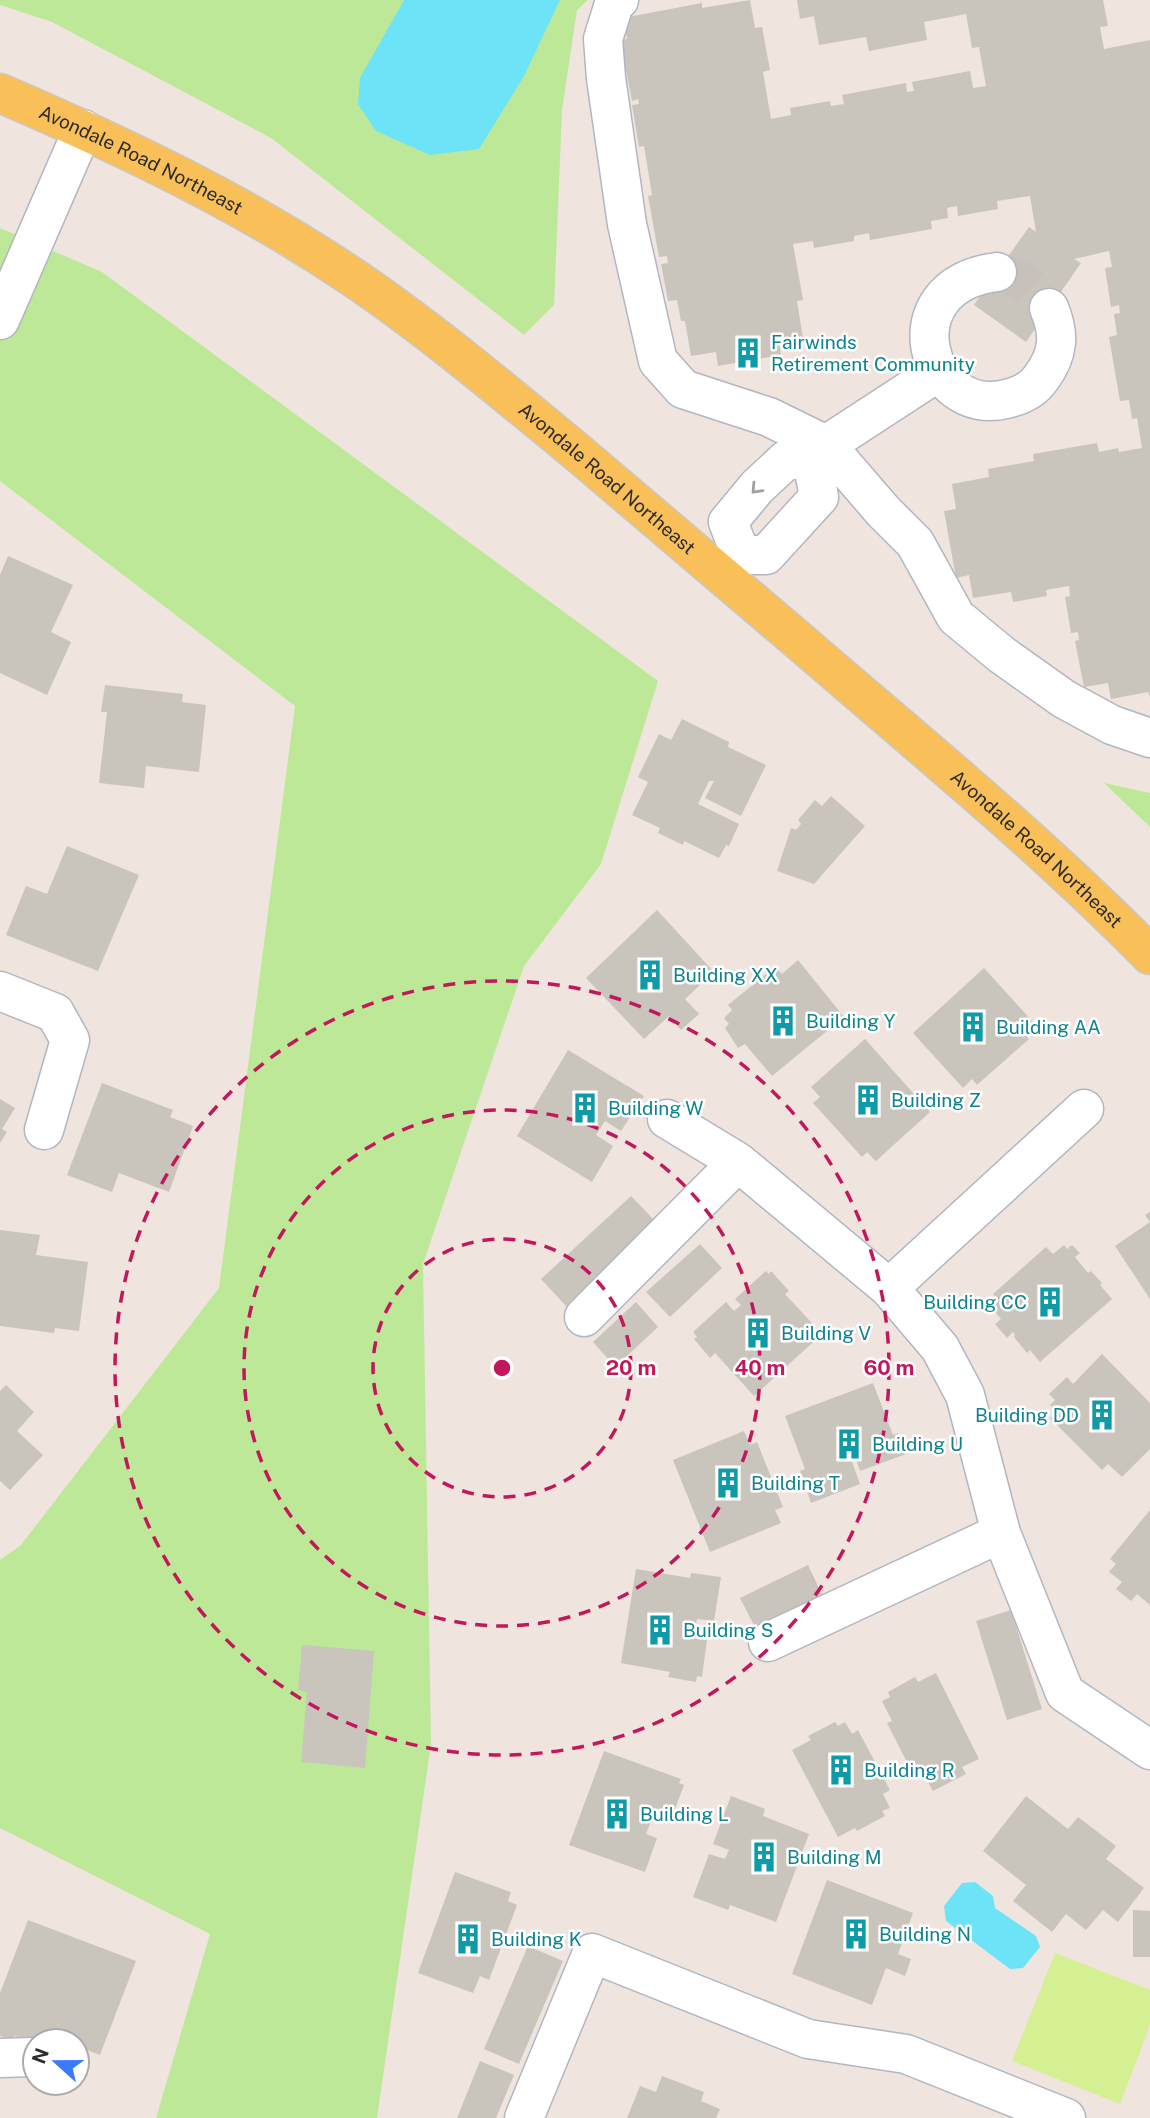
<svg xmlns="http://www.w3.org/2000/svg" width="1150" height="2118" font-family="'Public Sans',sans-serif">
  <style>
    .green { fill: #bde898 }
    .pitch { fill: #d4f093 }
    .water { fill: #6ce3f6 }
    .building { fill: #c9c4bc }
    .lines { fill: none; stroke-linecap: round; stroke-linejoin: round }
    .minor-tunnel { stroke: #c8c0ba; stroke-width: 38; stroke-dasharray: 38 19; stroke-linecap: butt }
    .minor-casing { stroke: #b2b6c1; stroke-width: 41 }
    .major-casing { stroke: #c8c8c8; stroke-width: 41 }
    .minor { stroke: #fff; stroke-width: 38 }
    .major { stroke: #f9bf59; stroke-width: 38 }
    .oneway { stroke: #a0a0a0 }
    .ring { fill: none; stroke: #c2185b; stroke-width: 3.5; stroke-dasharray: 12 9 }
    .labels { text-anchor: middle; stroke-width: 5; stroke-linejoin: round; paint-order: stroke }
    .street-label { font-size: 19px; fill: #2c2c2c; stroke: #fff }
    .culture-label { font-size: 19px; fill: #0d838f; stroke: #fff; text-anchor: start }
    .centre { fill: #c2185b; stroke: #fff; stroke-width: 3.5 }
    .ring-label { font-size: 21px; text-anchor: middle; font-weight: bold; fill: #c2185b; stroke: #fff; stroke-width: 5; stroke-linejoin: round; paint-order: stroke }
  </style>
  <rect width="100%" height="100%" fill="#efe5de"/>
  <path class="green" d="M0,0H588L577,10L562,110L554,305L524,335L271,138L52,22L0,5Z
    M0,228L102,272L658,681L601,864L524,966L423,1264L431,1744L377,2118H156L210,1934L0,1828V1560L21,1545L219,1288L295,706L0,481Z
    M1104,783L1150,793V827Z"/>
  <path class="pitch" d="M1055,1953L1150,1990V2025L1120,2104L1012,2061Z"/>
  <path class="water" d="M404,0H560L524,76L479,149L430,155L376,131L358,104L360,78Z
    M975,1882L993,1896L995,1908L1036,1936L1040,1947L1023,1968L1010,1969L946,1921L944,1906L962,1883Z"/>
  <path class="building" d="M750,0L755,28L762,27L770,70L763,72L771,119L791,115L790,108L830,101L831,106L844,104L842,95L906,83L907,92L914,91L912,82L970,71L973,88L986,86L979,47L972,48L966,14L924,22L927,40L869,51L866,37L819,45L814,16L800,19L797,0H1103L1108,26L1100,27L1104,49L1150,40V697L1148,692L1111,699L1108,683L1084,687L1075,641L1079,640L1078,632L1071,633L1065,597L1070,596L1069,586L1046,590L1047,596L1013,602L1011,592L973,598L969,575L956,578L944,511L956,509L952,484L989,477L988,469L1034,461L1033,454L1097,443L1099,452L1118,448L1119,452L1142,448L1137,418L1132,419L1129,400L1120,401L1109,337L1117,335L1114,314L1120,313L1119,305L1111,307L1105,268L1112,267L1109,251L1074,259L1081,263L1026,342L974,305L1029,227L1036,232L1030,196L997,201L998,209L958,216L957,206L947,208L948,218L931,221L932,229L870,240L869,233L854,236V241L814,248L813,241L793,244L803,300L797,301L803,338L779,342L781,355L718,366L716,352L691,356L685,321H681L677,300L668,301L661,264L668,263L667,256L659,257L648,196L652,195L644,146L639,147L632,105L639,104L638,99L632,101L620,40L627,39L623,18L702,3V8Z
    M8,556L73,585L51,632L71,642L47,695L0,673V575Z
    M105,685L183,694L182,702L206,705L199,772L146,766L144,788L99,783L107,712H101Z
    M682,719L729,742L728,747L766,765L741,816L705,798L714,781H709L698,804L739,824L729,846L726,845L719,858L684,841L683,845L658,833L660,828L632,815L648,782L638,777L659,734L671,740Z
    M831,796L865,826L814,884L777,871L791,828L796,830L801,824L798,820L815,800L822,806Z
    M67,846L139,875L98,971L6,935L26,886L47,894Z
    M657,910L714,972L685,999L699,1014L681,1030L669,1016L644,1039L586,978Z
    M798,960L844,1017L772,1076L745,1044L738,1048L725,1028L729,1024L724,1018L732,1010L728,1005L775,967L782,974Z
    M984,968L1033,1022L1022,1031L1029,1039L977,1085L972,1079L963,1088L913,1033Z
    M865,1039L930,1112L876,1161L867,1152L862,1157L813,1103L820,1097L811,1087Z
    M568,1050L644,1096L621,1131L605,1121L596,1135L613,1146L592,1182L517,1136Z
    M102,1083L173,1110L170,1117L193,1126L169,1192L119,1173L112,1192L67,1175Z
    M0,1099L15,1108L2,1129L7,1132L0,1143Z
    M631,1196L657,1223L566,1306L541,1279Z
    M1150,1212V1299L1115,1246L1150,1222L1145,1215Z
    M0,1230L40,1235L36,1255L88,1262L79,1331L55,1328L54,1333L0,1326Z
    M700,1244L722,1268L670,1317L646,1292Z
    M1064,1245L1067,1249L1072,1245L1080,1253L1075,1257L1088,1273L1091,1271L1102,1283L1100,1285L1112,1299L1040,1362L1030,1350L1027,1353L1014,1337L1015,1335L1013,1332L1007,1338L995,1324L1001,1319L989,1305L996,1298L993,1294L1046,1247L1053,1254Z
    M766,1271L769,1274L771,1271L789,1291L785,1294L822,1334L754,1396L715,1353L710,1358L694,1339L697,1337L693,1332L726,1302L734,1311L741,1305L735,1299Z
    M636,1302L658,1327L615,1367L593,1342Z
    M1102,1354L1150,1403V1449L1122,1477L1108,1464L1102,1470L1050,1418L1057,1412L1050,1405L1055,1400L1049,1394L1067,1377L1073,1384Z
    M873,1383L893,1435L898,1433L906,1454L860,1471L855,1457L851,1459L860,1484L811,1503L800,1471L805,1469L785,1416Z
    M6,1385L34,1412L17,1431L43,1455L10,1490L0,1481V1391Z
    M744,1431L750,1445L757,1442L783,1507L775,1510L781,1523L710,1552L673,1460Z
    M1150,1510V1605L1137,1594L1131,1601L1116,1589L1122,1582L1109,1572L1116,1564L1110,1559Z
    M808,1565L824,1599L757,1631L740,1598Z
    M636,1569L690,1578L691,1573L721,1577L714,1621L697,1619L693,1638L707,1640L702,1677L697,1676L696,1682L668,1677L670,1672L621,1663Z
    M1011,1610L1042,1709L1007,1720L976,1621Z
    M302,1645L374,1651L365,1768L301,1762L307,1692L298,1690Z
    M936,1673L979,1759L962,1767L966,1774L933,1791L923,1773L915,1778L887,1723L892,1721L882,1701L890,1697L888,1692L915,1677L918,1682Z
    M835,1722L838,1726L845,1722L852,1734L858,1730L890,1790L883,1794L890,1808L882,1811L885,1816L857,1831L855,1828L838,1837L792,1750L811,1740L808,1736Z
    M604,1751L681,1779L679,1783L684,1785L672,1817L655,1811L646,1834L657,1838L645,1872L569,1845Z
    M731,1796L765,1809L763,1816L809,1834L776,1922L730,1905L728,1910L693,1897L709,1854L725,1859L729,1850L713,1844Z
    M1026,1796L1068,1829L1078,1817L1116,1846L1106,1859L1144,1888L1118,1922L1103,1910L1086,1930L1066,1914L1052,1932L1013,1901L1026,1885L983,1851Z
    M455,1872L511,1892L508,1901L517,1905L489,1980L480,1976L473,1993L418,1973Z
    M827,1880L913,1913L898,1954L911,1959L905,1976L886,1968L872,2005L792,1974Z
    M1133,1910L1150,1911V1957H1133Z
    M28,1920L136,1961L100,2055L77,2046V2041H62L52,2037L51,2041H35V2044L15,2036L13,2040L0,2036V1993Z
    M528,1946L563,1961L519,2064L484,2049Z
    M480,2061L514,2075L496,2118H457Z
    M662,2076L704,2092L701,2101L720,2109L716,2118H627L640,2086L656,2092Z"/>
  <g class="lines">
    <path class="minor-tunnel" d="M997,272C1023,279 1033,285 1049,308"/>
    <g class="minor-casing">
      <path id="minor" d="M619,0L614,4L603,39L606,78L627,224L658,361L683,389L769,417L826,445L883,511L915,543L956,617L1002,655L1064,699L1112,725L1150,738
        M997,272C887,286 927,419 1006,399C1020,396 1033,390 1041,378C1059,354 1060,334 1049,308
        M0,320L83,129
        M741,555L728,522L757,487L786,460H812L826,445L938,372
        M725,572L741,555H766L819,497L812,460
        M0,991L55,1013L70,1040L44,1130
        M667,1119L738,1162
        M889,1288L1084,1109
        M584,1317L738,1162L889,1288L940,1348L965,1395L1001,1533
        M768,1642L1001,1533L1065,1693L1150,1750
        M0,2058L35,2057
        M524,2118L592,1953L808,2039L906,2054L1066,2118"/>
    </g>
    <g class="major-casing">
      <g id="major">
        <path id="s1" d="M0,93C123,146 243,203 354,278C432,331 504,392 577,452C651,515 725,577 798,640C917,743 1040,843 1150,955"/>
      </g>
    </g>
    <use href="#minor" class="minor"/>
    <use href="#major" class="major"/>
  </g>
  <defs><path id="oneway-chevron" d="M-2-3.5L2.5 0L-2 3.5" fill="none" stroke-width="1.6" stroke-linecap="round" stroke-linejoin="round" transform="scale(1.75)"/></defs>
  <use class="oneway" href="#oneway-chevron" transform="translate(756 489) rotate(133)"/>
  <g class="ring">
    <circle cx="502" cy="1368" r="129"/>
    <circle cx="502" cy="1368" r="258"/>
    <circle cx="502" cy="1368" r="387"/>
  </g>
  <defs>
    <g id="building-bare" transform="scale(2.415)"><path d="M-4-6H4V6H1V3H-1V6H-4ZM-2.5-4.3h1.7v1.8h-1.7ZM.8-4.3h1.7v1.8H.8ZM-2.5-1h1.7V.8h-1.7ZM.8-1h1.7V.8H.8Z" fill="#0f9aa8" stroke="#fff" stroke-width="2.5" paint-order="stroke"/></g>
  </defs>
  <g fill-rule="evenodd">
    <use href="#building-bare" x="748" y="353"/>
    <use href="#building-bare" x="650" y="975"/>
    <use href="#building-bare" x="783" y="1021"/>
    <use href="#building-bare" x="973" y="1027"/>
    <use href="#building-bare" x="868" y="1100"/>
    <use href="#building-bare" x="585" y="1108"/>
    <use href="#building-bare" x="1050" y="1302"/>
    <use href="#building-bare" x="758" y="1333"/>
    <use href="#building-bare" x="1102" y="1415"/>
    <use href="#building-bare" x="849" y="1444"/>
    <use href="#building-bare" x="728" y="1483"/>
    <use href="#building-bare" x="660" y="1630"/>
    <use href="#building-bare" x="841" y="1770"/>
    <use href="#building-bare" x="617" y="1814"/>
    <use href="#building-bare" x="764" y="1857"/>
    <use href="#building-bare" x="856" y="1934"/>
    <use href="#building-bare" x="468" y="1939"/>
  </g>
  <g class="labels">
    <g class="street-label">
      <text dy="7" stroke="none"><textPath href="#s1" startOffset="156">Avondale Road Northeast</textPath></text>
      <text dy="7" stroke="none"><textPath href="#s1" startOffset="723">Avondale Road Northeast</textPath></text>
      <text dy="7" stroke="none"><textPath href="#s1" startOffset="1290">Avondale Road Northeast</textPath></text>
    </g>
    <g class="culture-label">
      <text x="771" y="349">Fairwinds<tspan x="771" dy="22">Retirement Community</tspan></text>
      <text x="673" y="982">Building XX</text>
      <text x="806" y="1028">Building Y</text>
      <text x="996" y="1034">Building AA</text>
      <text x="891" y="1107">Building Z</text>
      <text x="608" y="1115">Building W</text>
      <text x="1027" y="1309" text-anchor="end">Building CC</text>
      <text x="781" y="1340">Building V</text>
      <text x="1079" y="1422" text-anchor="end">Building DD</text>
      <text x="872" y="1451">Building U</text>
      <text x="751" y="1490">Building T</text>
      <text x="683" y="1637">Building S</text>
      <text x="864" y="1777">Building R</text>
      <text x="640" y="1821">Building L</text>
      <text x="787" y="1864">Building M</text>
      <text x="879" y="1941">Building N</text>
      <text x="491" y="1946">Building K</text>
    </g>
  </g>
  <circle cx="502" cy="1368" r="10" class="centre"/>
  <g class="ring-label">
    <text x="631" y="1375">20 m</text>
    <text x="760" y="1375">40 m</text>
    <text x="889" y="1375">60 m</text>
  </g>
  <g transform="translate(56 2062) rotate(291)"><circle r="33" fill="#ffffff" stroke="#ababab" stroke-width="2"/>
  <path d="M0-5L12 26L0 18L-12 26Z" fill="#3b79ff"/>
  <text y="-10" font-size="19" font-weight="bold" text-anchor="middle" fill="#2c2c2c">N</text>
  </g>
</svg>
